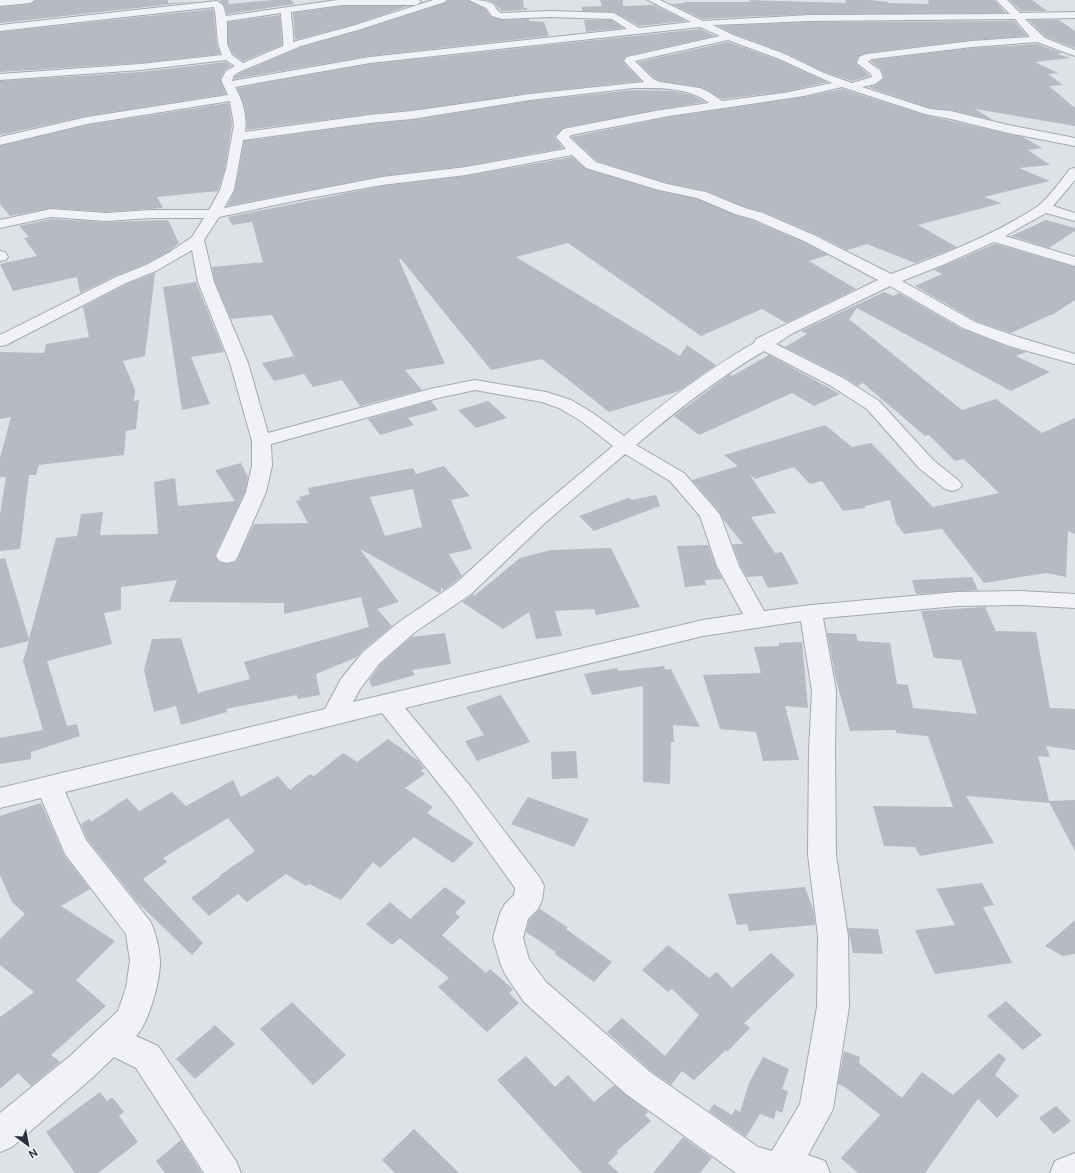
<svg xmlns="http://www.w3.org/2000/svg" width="1075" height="1173" font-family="'DM Sans',sans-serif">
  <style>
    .building { fill: #b6bac2; fill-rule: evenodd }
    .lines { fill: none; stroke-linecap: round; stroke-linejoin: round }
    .minor-casing { stroke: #a4a8b0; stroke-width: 2 }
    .minor { fill: #f0f2f5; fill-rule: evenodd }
  </style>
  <rect width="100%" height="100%" fill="#dee1e6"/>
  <path class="building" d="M36,0H168V3L200,1L0,23V7L30,4Z
    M219,0H228L229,4L272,0H291L295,4L227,14L224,5Z
    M448,0H468L485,9L492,17L502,20L529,19V21L544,22L549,36L370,56L234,79L235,76L240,73L301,47L358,31L445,3Z
    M487,0H523L524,8H527V10L502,11L494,3Z
    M600,0H623V6L654,5L686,21L639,26L614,12L582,11V7L602,6Z
    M750,0L846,3L845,0H870L888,2V3L929,4L928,0H994L1006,13L809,14L703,19L671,4L684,3V2H750Z
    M1009,0H1032L1047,11H1021Z
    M342,6H408L352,25L295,40L293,13Z
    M213,9L217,43L220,54L140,63L0,72V32Z
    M280,15L282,45L243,61L233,54L228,44V22Z
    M584,20H612L623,28L586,32Z
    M1029,20H1059L1075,31V48L1046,37Z
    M1014,21L1027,36L972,40L865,53L858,57L856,63L870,76L852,81L825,72L786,53L734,34L719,26L809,22Z
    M700,29L715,36L626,56L623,62L641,81L530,93L412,110L369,114L247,130L245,108L237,88L370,64Z
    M728,42L776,59L827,82L784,92L722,99L701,87L660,81L654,78L638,62Z
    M1037,44L1062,53L1057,54L1070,58L1035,62L1058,73L1048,74L1063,85L1049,86L1075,108V126L975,109L993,120L951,110L930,108L868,87L876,85L884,78L881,69L871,62L873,60L972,48Z
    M226,62L232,66L225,70L220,79L226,94L87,116L0,135V81L140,72Z
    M842,89L925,115L1023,137L1042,148L1028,150L1050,165L1019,168L1050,181L984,197L1002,203L918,225L957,247L915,263L867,244L847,250L815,234L764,212L745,207L707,191L667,183L597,161L571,137L669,117L804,97Z
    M634,90L673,91L692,95L705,102L655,110L563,128L554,137L563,148L466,166L382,176L227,206L235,190L244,141L369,124L412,120L530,101Z
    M229,103L232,125L225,169L218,191L157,197L163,208L106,212L51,208L10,216L0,204V146L87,125Z
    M572,157L586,169L659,191L697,199L735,215L752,220L803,242L828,255L809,261L856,289L786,323L762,309L701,336L568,243L516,257L680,356L687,345L716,365L679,391L609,412L542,359L491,370L401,259L399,260L445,364L405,370L422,390L360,406L342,380L313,387L304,374L274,381L262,363L294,356L272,315L231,319L215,282L212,267L263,262L252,222L232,225L228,217L382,186L466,176Z
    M51,219L106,222L168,220L179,243L168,252L145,264L115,276L80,293L77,277L13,291L0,264L37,256L24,238L29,237L19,226Z
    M1046,220L1075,228V231L1049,248L1011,236Z
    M995,244L1075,267V300L1052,315H1050L1011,333L976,321L915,286L942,274L934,270Z
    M155,273L145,356L123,361L135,390L134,401L139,400L136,429L126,431L124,455L39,465L36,475H29L20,549L0,551V515L6,477H0V458L11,417L0,419V352L44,353L46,344L89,337L83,307L127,284Z
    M196,282L224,352L191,357L210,404L182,410L163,287Z
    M884,292L893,296L899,293L962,329L1008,347L1026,352L1016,356L1050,372L1011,391L857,308L849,319L962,410L996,399L1042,433L1075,418V534L1068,531L1066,577L1046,573L984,583L942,529L904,534L896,523L890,500L865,506V508L843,511L822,481L810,484L794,467L755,479L749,474L776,513L751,517L775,553L782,552L799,584L768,588L762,576L747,577L740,565L732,544H743L723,519L718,510L692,480L738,466L724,455L825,425L852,447L871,443L933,507L999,493L964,459L955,461L929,435L925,436L863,383L858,386L844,377L785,347L807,334L801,331Z
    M769,355L840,394L814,406L792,393L699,435L674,416L730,374L732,376Z
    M431,401L438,410L408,418L414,425L380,435L368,419Z
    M488,401L507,418L476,428L458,410Z
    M241,463L248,477L245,492L215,555L219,562L227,564L236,562L254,524L308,523L296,501L301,500L299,497L310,494L308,488L413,468L416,474L444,466L470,496L451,500L472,549L449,554L462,576L444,590L441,587V592L439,593L360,549L399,602L377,609L392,626L362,651L357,657L316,674L320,695L298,699L297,695L226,709L227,712L181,725L176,706L154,712L144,670L152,639L181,638L198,693L250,679L244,662L369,627L361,597L284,614V603L169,602L177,580L121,587V610L104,613L112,644L47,661L67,726L77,724L80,736L31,752V759L0,764V738L43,730L23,661L29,641L0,648V559L5,558L29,639L56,538L77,536L81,514L103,512L100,535L158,534L154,482L175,478L178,506L235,501L215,470ZM413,489L422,527L385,536L370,497Z
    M656,495L660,506L594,531L579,516L628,498L632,500Z
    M708,545L716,566L722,579L705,580L706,585L685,587L677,546Z
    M611,548L640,607L596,615L594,609L555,611L562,636L536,639L529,612L503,629L462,602L473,594L474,596L520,558L551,550Z
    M972,577L978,590L916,594L912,580Z
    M985,607L996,631L1036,632L1050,708L1075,709V750L1046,746L1050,757L1038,756L1049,801L1075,800V851L1049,802L1050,803L966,796L994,843L920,856L915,847L884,846L873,806L953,807L928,736L896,733V730L850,731L836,680L827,633L856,634L858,641L890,643L897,684L908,685L913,708L977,714L961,660L934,658L921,611Z
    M445,633L451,664L412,670L415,675L372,687L369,680L380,665L411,637Z
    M802,642L808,708L785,706L799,760L763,761L756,732L720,729L703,675L761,673L754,647L779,646V643Z
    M664,666L665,670L671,669L700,727L673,725L674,742H671L670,784L643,782V686L592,695L584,674L617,668L618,671Z
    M501,695L530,742L477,761L465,741L484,735L466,707Z
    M388,739L419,761L424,768L421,771L425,774L405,788L433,807L427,813L474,843L453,863L414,837L380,868L373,862L341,900L309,884L306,886L286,874L247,902L238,894L209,916L191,898L221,876L220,875L255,851L228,818L163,858L167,862L143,879L203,943L192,955L137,902L87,839L81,824L89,819L91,822L127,798L139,811L172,792L186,806L233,780L241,797L278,776L290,790L310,774L314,776L343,753L357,762Z
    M576,751L578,778L552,779L551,752Z
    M528,797L589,819L574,847L511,824Z
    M41,803L64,855L90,889L61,906L115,941L76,980L106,1006L51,1055L60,1062L31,1086L18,1073L0,1089V1017L34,992L0,965V939L25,914L12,902L0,875V816Z
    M982,883L994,905L983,907L1012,963L935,974L915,930L955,925L937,890L935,889Z
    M445,887L466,902L455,913L460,917L442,935L486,973L490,969L513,989L509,993L519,1003L487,1032L438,987L449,978L400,938L392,945L366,924L390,902L410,919Z
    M805,887L814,912L815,925L749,931L747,924L737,925L728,894Z
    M540,909L567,927L566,929L612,962L594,982L555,954L556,952L526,932L529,920Z
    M1075,920V954L1063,956L1045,946Z
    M848,928L878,929L883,954L853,953Z
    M668,945L709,978L717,972L732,988L771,953L795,975L744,1023L750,1028L727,1052L726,1050L694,1080L682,1071L671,1085L651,1071L607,1032L622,1018L665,1056L699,1015L672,989L668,992L642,970Z
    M1006,1001L1042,1035L1023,1050L987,1016Z
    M292,1002L346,1055L313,1085L260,1029Z
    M215,1025L235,1044L195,1079L176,1059Z
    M844,1051L860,1057L859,1063L902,1098L922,1072L953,1095L999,1053L1006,1059L995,1075L1019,1096L997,1118L978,1099L925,1173H858L841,1158L880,1115L845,1087L838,1084Z
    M526,1056L555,1087L568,1075L594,1102L614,1085L648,1112L645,1115L651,1121L617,1151L618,1153L608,1163L619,1173H582L497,1080Z
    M763,1057L789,1069L782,1089L788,1091L782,1113L776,1110L774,1119L760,1114L746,1137L709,1111L714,1104L732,1115L735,1109L740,1112L749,1083Z
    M100,1092L107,1101L112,1097L124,1112L119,1116L138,1142L98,1173H75L46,1132Z
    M1056,1106L1071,1121L1054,1134L1039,1118Z
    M414,1129L459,1173H395L382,1160Z
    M683,1137L712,1158L700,1173H653Z
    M181,1140L202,1173H165L156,1161Z"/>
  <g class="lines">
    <g class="minor-casing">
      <path id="minor" d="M0,0H35L30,3L0,6Z
        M337,0H419L421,2L416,5H342L291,12C291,22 294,31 293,42L352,26L433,0H447L445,2L358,30L301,46L239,72L234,75L232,81L370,57L627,29L612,19L550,17L502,19L492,16L486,8L469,0C477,0 486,0 493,4C497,8 497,12 502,13L550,11L614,13L639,28L691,22L648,0H660L703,21L809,15L1010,14L996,0H1007L1020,13L1075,12V18L1025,19L1045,38L1075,50V56L1037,42L972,47L872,59L868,62L880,70L883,78L875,84L862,87L930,109L951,111L1008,125L1075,138V146L1008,133L951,119L925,114L842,87L804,96L669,116L571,135L569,137L596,162L667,184L706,192L745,208L763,213L814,235L891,274C939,256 995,235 1038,206C1048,199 1062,179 1070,169L1075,168V180L1053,206L1075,213V221L1046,213L1005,236L1075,257V266L994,242L945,264L902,281L975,322L1021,338L1075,354V364L1009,346L963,328L890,286L793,333L776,344L843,378L879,401L933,460L959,481L962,485L959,489L952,491L945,489L919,468L867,409L831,386L764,351C718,378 677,410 636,445L684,473L717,511L720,515L739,566L764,611L811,605L957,592L1020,591L1075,594V608L1020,605L957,606L823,618L836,691L835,750L836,855L848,936L849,1007L833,1109L808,1155L825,1161L830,1173H736L626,1094L524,1002L505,974L501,965L493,938L500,913L505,904L514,895L515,888L452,800L382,713L65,792L86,840L150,921C156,933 159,947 160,960C161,978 149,1023 136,1036L158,1046L236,1161L241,1173H204L136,1068L114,1057L92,1078L12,1147L0,1152V1113L70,1056L118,1011L126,988L130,961L126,934L65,854L41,798L0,808V788L325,709L341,679L363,652L399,622L455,584L531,515L613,446L581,421L559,408L542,402L475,390L438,398L271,444L272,466L266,492L238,556L235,561L227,563L219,561L216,556L246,492L252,466V441L230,363L198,282L192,250L156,271L126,283L6,345L0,346V335L116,277L146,265L170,252L192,237L204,218H151L106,221L51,217L0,228V220L51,209L106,213L151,210H209L220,190L226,169L234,125L230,101L87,124L0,145V137L87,117L228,95L221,80L226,71L235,66L226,60L140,70L0,80V74L140,64L222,55C215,39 218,23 214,7L0,31V25L217,1L223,5L226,16ZM281,13C281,25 284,33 283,46L243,63L232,55L227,44V21ZM1015,19L1030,37L972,41L866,54L859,57L857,63L871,74L872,77L852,83L824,73L785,54L733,35L713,25L809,21ZM700,27L720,36L627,57L624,61L644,82L530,94L412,111L369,115L245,132C247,116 243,101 235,87L370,63ZM728,40L777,58L832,83L784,93L722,101L709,92L700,88L660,82L653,79L635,61ZM634,88C659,88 689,87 709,103L655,111L563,129L556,137L566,149L466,167L382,177L224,208L234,190L243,140L369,123L412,119L530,100ZM572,155L586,168L659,190L697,198L735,214L753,219L804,241L878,280L756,339L754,343C707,370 666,401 624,436L593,413L571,400L546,392L475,380L430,389L268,433L248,363L214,282L204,240L219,217L299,200L382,185L466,175ZM625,454L670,481L700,516L717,566L743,614L703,620L353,702L360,689L379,664L415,632L471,594L545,523ZM801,621L812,691L809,750L808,855L818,936L817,1007L800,1104L772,1151L758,1147L650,1072L546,982L529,959L523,938L528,919L538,909L542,900L544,886L540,878L470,786L405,708L703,636Z
        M0,251L5,252L8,257L6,260L0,261Z
        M1075,1153V1173H1050L1055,1161Z"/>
    </g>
    <use href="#minor" class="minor"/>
  </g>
  <g transform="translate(28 1145) rotate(148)" stroke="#edf0f4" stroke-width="3" paint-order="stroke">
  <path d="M0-3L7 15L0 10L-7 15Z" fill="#292f3c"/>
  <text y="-6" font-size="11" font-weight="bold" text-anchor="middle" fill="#292f3c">N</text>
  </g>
</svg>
